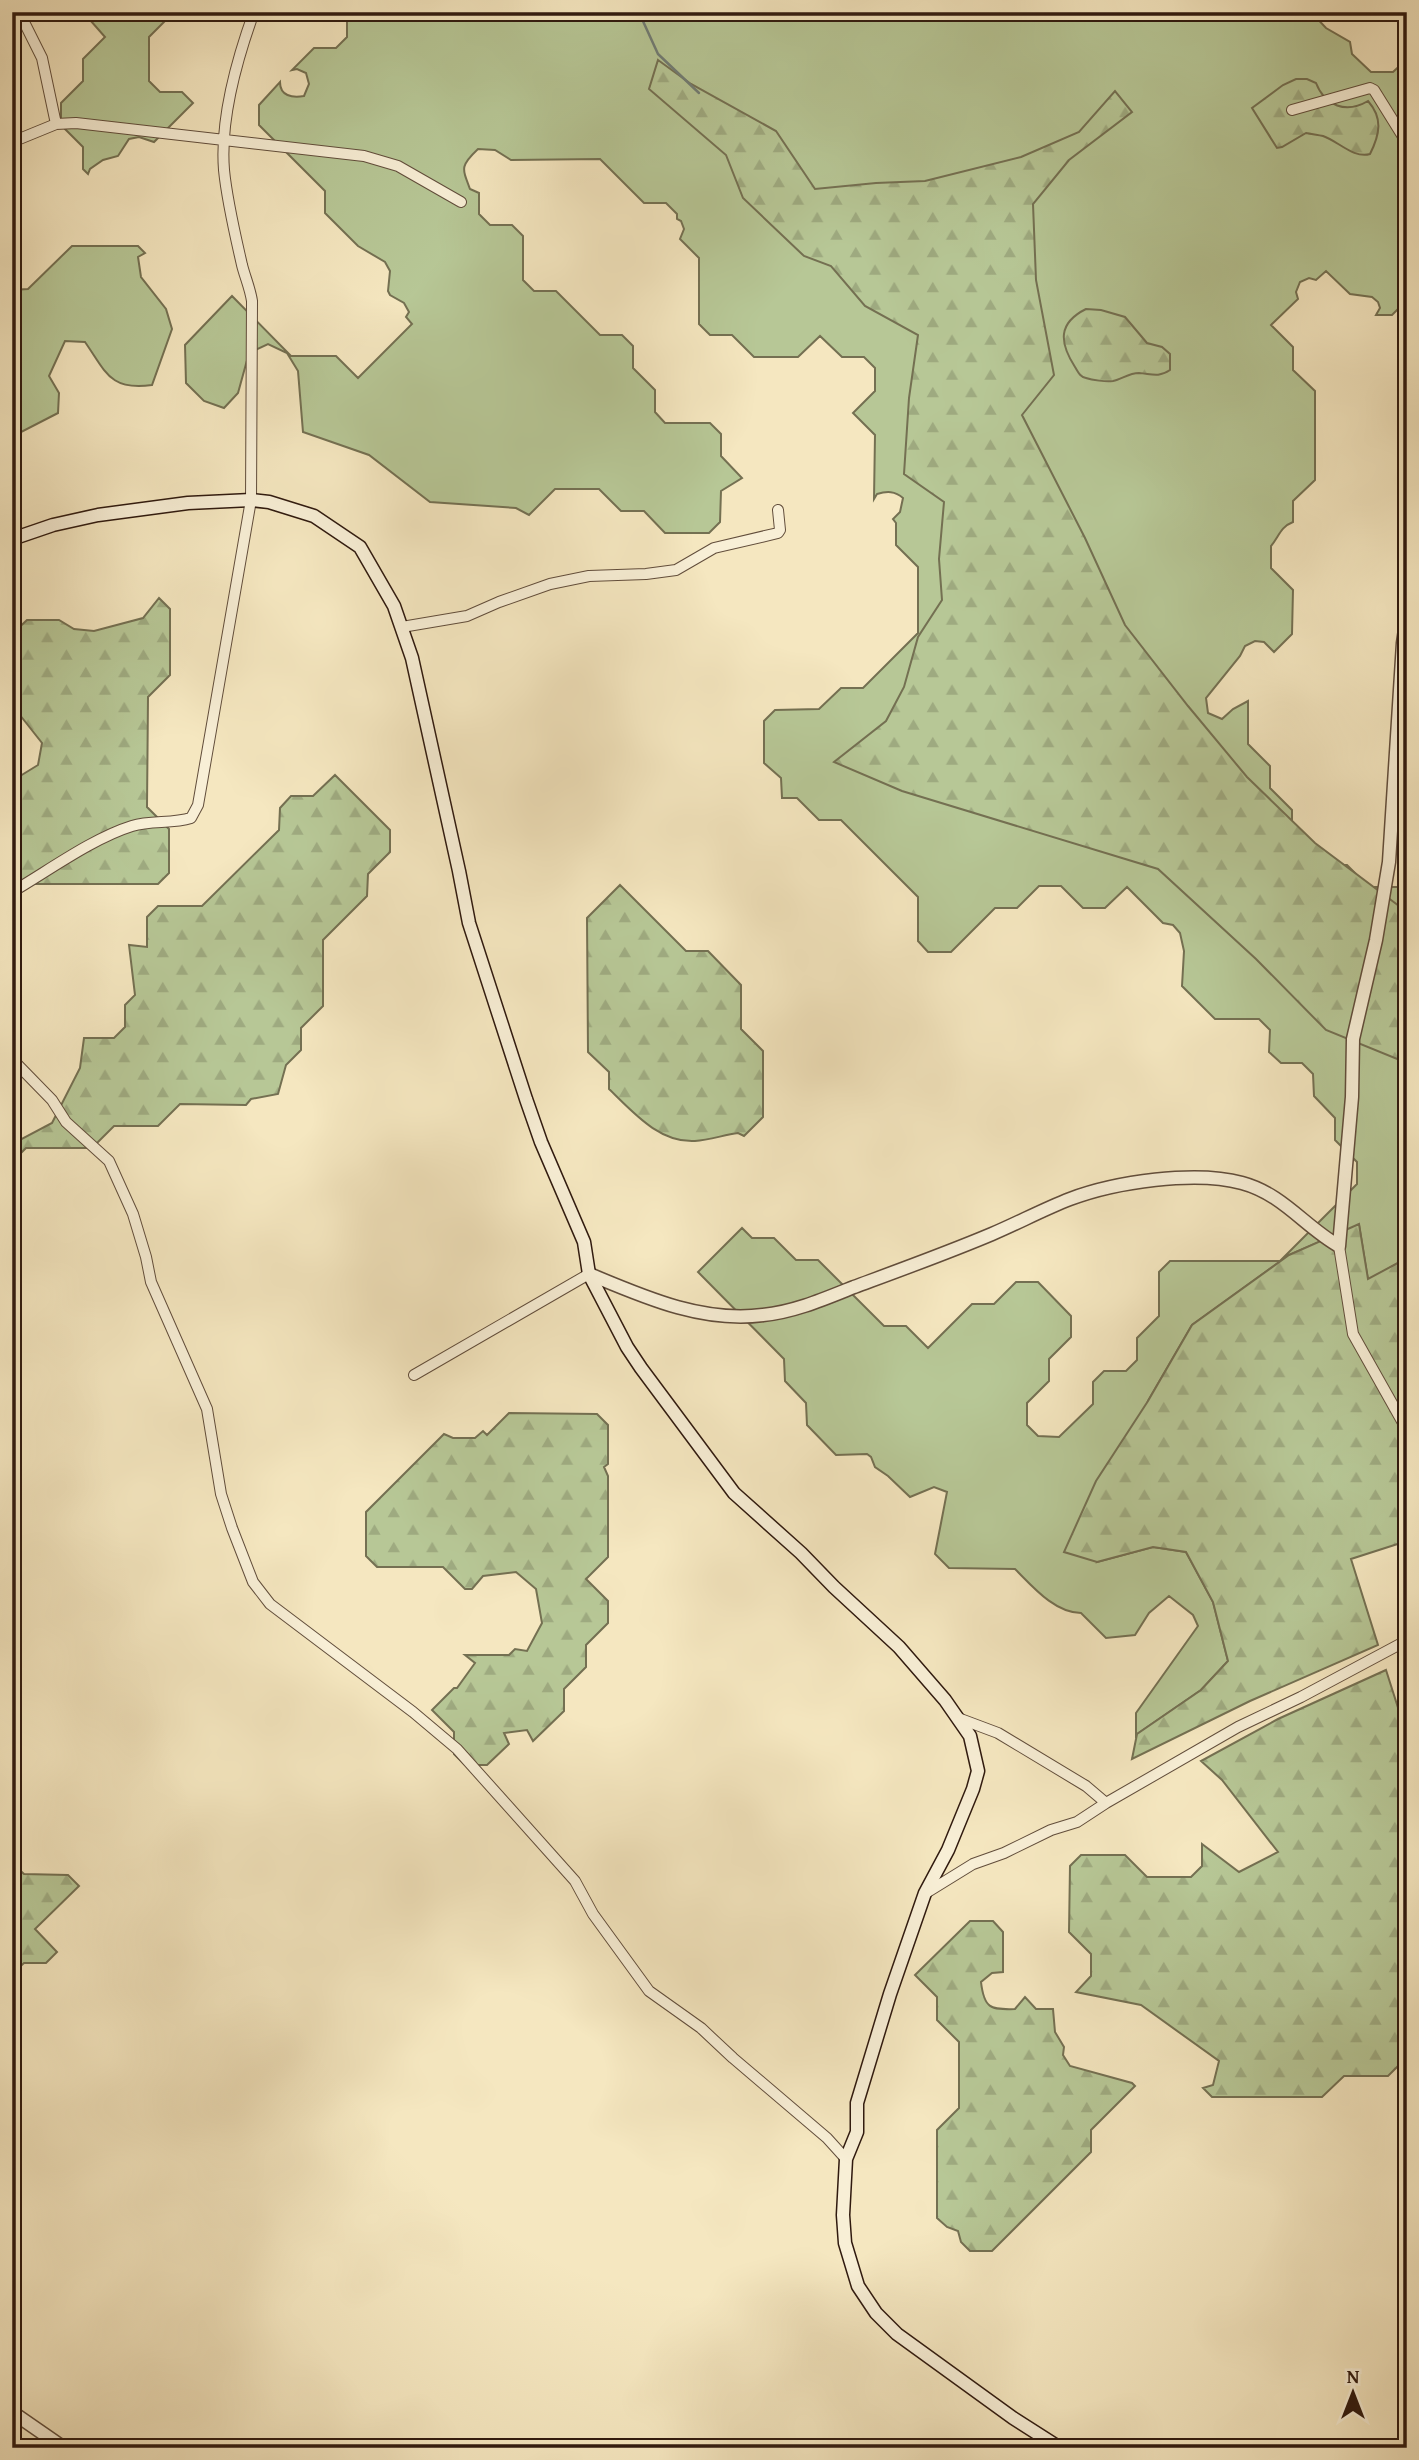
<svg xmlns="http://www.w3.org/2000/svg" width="1419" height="2460" font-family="'Gentium Book Plus',serif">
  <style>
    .grass { fill: #b7c796; stroke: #747052; stroke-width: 2 }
    .forest { fill: url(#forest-firs); stroke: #747052; stroke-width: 2 }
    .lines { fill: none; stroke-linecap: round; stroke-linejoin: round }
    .stream { stroke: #717d75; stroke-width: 2.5 }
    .minor-casing { stroke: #614d3b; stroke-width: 12 }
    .tertiary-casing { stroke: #614d3b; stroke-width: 15 }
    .secondary-casing { stroke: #301a0f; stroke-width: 15 }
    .minor { stroke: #f8efd6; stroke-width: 10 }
    .tertiary { stroke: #f8efd6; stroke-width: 12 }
    .secondary { stroke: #f8efd6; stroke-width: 12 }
  </style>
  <defs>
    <pattern id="forest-firs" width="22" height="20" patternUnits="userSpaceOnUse" patternTransform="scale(1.75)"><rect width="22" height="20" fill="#b7c796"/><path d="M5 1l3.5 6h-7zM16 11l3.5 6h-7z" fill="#9eaa80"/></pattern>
  </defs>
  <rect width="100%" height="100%" fill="#f5e7c0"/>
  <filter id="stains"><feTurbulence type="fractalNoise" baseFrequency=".00286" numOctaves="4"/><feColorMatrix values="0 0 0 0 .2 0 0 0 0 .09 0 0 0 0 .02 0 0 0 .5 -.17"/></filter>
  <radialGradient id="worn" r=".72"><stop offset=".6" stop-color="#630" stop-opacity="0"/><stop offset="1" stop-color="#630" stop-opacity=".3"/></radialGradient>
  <path class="grass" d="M83,12H161L167,19L149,37V81L160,92H182L193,103L154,142L139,137L129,139L118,156L103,160L90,169L88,174L83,169V147L61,125V103L83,81V59L105,37Z
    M347,12H1311L1326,28L1350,42L1352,54L1371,72H1393L1407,59V300L1392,315H1376L1380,308L1378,302L1372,297L1350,294L1326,271L1316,280L1309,278L1300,282L1296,292L1298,299L1271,325L1293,347V370L1315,391V480L1293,501V522C1280,527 1279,537 1271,546V568L1293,590L1292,634L1274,652L1264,642L1255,641L1245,646L1240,656L1206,698L1208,713L1222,719L1233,709L1248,701V744L1270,766V788L1292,810V832L1325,865H1347L1369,887H1407V1258L1368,1280L1359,1225L1289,1255L1192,1325L1148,1401L1097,1562L1153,1547L1186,1552L1213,1602L1228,1661L1201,1690L1137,1734L1136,1738V1713L1198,1626L1193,1615L1169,1596L1149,1613L1135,1635L1106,1638L1081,1613C1055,1613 1033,1587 1015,1569L949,1568L935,1554L947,1492L934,1487L910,1497L888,1476L875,1467L871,1457L867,1454L836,1455L807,1425L806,1403L785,1381L784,1359L698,1272L742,1228L752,1238H774L796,1260H818L884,1326H906L928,1348L972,1304H994L1016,1282H1038L1071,1316V1337L1049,1359V1381L1027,1403V1425L1038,1436L1059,1437L1093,1404V1382L1104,1371H1126L1137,1360V1338L1159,1316V1272L1170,1261H1280L1357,1184V1162L1335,1140V1118L1314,1096L1313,1074L1302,1063H1281L1269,1052L1270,1030L1259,1019H1215L1182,986L1184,951L1180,933L1173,925L1163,923L1127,887L1105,908H1083L1061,886H1039L1017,908H995L951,952H928L918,941V897L841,820H819L797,798H782L781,778L764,763V721L775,710L819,709L841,688H863L918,633V567L896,545V523L893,519L900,512L903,498C895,491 887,491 877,494L874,499L875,435L853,413L875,391V368L864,357H842L820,336L798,357H754L732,335H710L699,324V258L680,239L684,229L681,221L677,219V214L666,203H644L600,159L511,160L495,150L478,149C460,166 462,168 470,189L479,193V214L490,225H512L523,236V280L534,291H556L600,335H622L633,346V368L655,390V412L665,423H710L721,434V456L742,478L721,491L720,522L709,533H665L644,511H621L599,489H555L529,515L516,508L430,502L369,455L303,432L298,371L287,353L268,344L249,353L238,393L224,408L204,401L186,383L185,345L232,296L291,356H336L358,378L412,324L406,317L409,312L404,303L390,295L388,291L390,271L385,262L358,246L325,213V191L259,125V105L280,82C280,96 292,98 304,96L309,84L306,73L297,69L292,70L314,48H336L347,37Z
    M72,246H138L145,253L138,257L141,277L166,309L172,329L152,385C110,391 106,372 85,342L65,341L49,376L59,393L58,413L21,432L12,446V290L28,289Z"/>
  <path class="forest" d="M658,60L691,84L776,131L815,189L876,183L925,181L1021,157L1079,132L1115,91L1132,112L1069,160L1033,204L1036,280L1054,375L1022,415L1085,538L1125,625L1188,706L1247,777L1315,843L1407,912V1063L1326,1030L1256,959L1158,869L902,791L834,762L886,721L904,687L918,637L942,600L939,559L944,502L904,474L909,398L918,335L865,306L831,266L804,256L743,198L726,155L649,89Z
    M1296,79H1307L1316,83C1325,106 1346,114 1368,101C1383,118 1380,134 1370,154C1354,159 1338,141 1323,136C1318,135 1311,134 1306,133L1282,147L1277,148L1252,108L1283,85Z
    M1086,309L1101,310L1125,317L1147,343L1162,347L1170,354V370C1158,378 1152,374 1139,373C1129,373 1122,379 1113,381C1106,382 1092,380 1086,378C1080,377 1078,372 1075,367C1059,342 1058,323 1086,309Z
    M159,598L170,609V675L148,697L147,807L169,829V873L158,884H26L12,898V781L38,765L42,743L12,705V634L27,620H59L74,629L94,631L143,618Z
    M335,775L390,830V852L368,874L367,896L323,940V1006L301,1028V1050L286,1065L278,1094L251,1099L246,1105L180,1104L158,1126H114L92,1148H26L15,1159V1203L12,1205V1144L52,1123L80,1068L84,1038H114L125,1027V1005L135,995L129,945L147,947V917L158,906H202L279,830L280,808L291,796H313Z
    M620,885L686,951H708L741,985V1029L763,1051V1117L744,1136L738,1133C724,1135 709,1140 695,1141C659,1143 633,1112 609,1089V1072L588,1052L587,918Z
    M1359,1224L1368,1279L1407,1258V1541L1351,1559L1378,1645L1250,1701L1132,1759L1137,1734L1201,1690L1228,1661L1213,1602L1186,1552L1153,1547L1097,1562L1064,1552L1096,1481L1148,1401L1192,1325L1289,1255Z
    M509,1413L597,1414L608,1425V1464L604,1467L608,1476V1557L586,1579L608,1601V1623L586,1645V1667L564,1689V1711L533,1741L527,1730L504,1733L509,1744L487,1765H465L454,1754V1732L432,1710L454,1688H457L475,1663L465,1655H509L515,1649L527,1651L542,1623L536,1589L516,1572L483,1576L472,1589H465L443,1567H377L366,1556V1512L444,1434L453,1438H475L483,1431L487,1435Z
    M1386,1670L1407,1736V2035L1399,2043V2065L1388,2076H1344L1322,2097H1212L1203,2088L1213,2085L1219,2061L1141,2005L1076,1992L1091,1976V1954L1069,1932L1070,1866L1081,1855H1125L1147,1877H1191L1202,1866V1844L1239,1872L1278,1852L1222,1780L1201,1761L1278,1719Z
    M12,1863L24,1874L68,1875L79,1886L35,1929L57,1952L46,1963H24L13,1973L12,2040Z
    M970,1921H993L1003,1932V1972L992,1973L981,1982C984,2008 990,2010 1015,2009L1025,1997L1036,2009H1053L1055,2032L1064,2047L1063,2055L1070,2066L1132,2083L1135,2086L1091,2130V2152L992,2251H970L961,2242L958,2231L947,2227L937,2218V2130L959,2108V2042L937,2020V1997L915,1975Z"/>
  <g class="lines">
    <path class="stream" d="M634,12L642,19L658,54L699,93"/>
    <g class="minor-casing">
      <path id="minor" d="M19,12L42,58L56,124L76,123L364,156L398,166L461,202
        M1292,110L1370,88L1374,90L1407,143
        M12,142L56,124
        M402,627L467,616L499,602L550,584L589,576L646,574L676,570L714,548L778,533L780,530L778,510
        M12,892C48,871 93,838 132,826C151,820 172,824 191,818L198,805L251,500L252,301C250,288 245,277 242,265C235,234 227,201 224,170C220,120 237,59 254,12
        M12,1059L52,1100L66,1122L109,1161L133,1214L146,1257L151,1282L207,1409L221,1494L232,1528L253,1582L270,1604L413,1712L457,1749L575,1881L593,1914L649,1991L701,2028L733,2058L827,2138L846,2159
        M1339,1246L1353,1334L1407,1430
        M414,1375L589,1274
        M958,1718L998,1733L1086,1786L1106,1803
        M926,1893L973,1864L1004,1853L1051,1830L1077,1822L1106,1803L1238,1727L1301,1697L1404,1642"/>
    </g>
    <g class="tertiary-casing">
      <path id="tertiary" d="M589,1274C644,1297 702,1323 763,1315C794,1312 824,1299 854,1287C900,1270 947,1253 992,1234C1018,1223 1044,1209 1070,1199C1115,1182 1195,1170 1242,1183C1283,1194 1305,1227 1339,1246L1352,1097L1353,1039L1376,940L1389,862L1403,643L1407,616
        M12,2412L64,2448"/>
    </g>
    <g class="secondary-casing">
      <path id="secondary" d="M12,539L53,525L98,515L188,503L251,500L269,502L314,516L360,547L394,606L412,658L459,871L469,923L526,1099L541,1142L584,1242L589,1274L627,1347L641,1368L734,1493L801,1553L834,1587L899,1647L945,1700L970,1736L978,1771L973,1789L948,1850L925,1893L890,1994L857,2103V2132L846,2159L843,2215L845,2243L858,2286L876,2313L897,2334L1013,2418L1060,2448"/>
    </g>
    <use href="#minor" class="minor"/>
    <use href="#tertiary" class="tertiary"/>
    <use href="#secondary" class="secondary"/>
  </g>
  <rect width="1419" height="2460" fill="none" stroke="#f5e7c0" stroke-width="42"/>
  <rect x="14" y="14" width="1391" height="2432" fill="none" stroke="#301a0f" stroke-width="3.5"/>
  <rect x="21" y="21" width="1377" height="2418" fill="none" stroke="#301a0f" stroke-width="2"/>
  <g transform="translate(1353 2393)" stroke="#f8efd6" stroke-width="5" paint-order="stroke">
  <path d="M0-5L12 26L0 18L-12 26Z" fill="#301a0f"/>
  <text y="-10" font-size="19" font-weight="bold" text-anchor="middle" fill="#301a0f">N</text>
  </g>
  <rect width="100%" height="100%" filter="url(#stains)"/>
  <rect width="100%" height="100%" fill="url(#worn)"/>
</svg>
